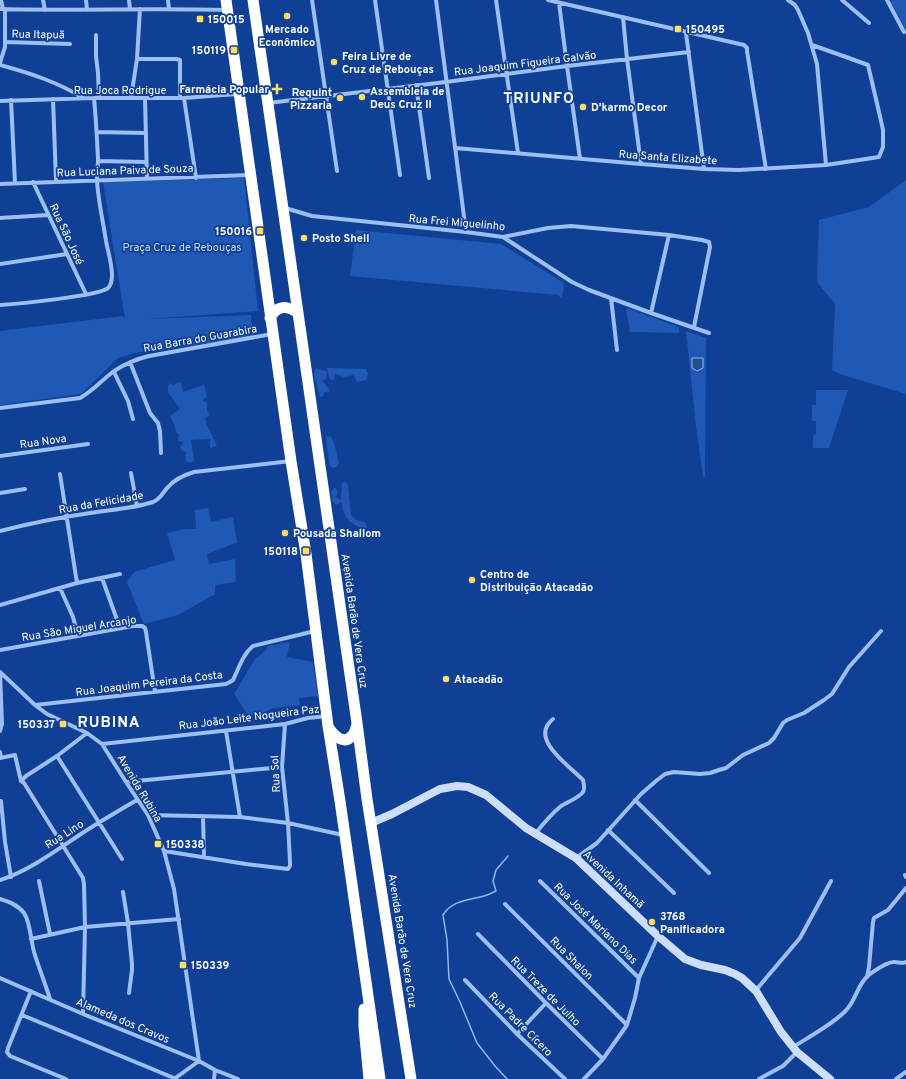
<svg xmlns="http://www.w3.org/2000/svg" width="906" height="1079" font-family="Overpass,sans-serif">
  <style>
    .green { fill: #2058b5 }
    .water { fill: #294c8d; stroke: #8fb8f8 }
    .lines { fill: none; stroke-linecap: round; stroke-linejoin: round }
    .stream { stroke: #8fb8f8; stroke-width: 1.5 }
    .street { stroke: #9dbef4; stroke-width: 4 }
    .secondary { stroke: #cddefd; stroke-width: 8 }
    .highway { stroke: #fff; stroke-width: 11 }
    .poi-dot { fill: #ffdd60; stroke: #0f4095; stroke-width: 1.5 }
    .labels { text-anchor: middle; stroke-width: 3.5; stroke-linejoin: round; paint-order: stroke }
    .poi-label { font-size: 11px; font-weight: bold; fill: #fff; stroke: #0f4095; text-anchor: start }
    .street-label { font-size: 11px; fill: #fff; stroke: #0f4095 }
    .park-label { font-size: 11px; fill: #c5dbfe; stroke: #0f4095 }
    .district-label { font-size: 15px; font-weight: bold; letter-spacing: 1px; fill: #fff; stroke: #0f4095 }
  </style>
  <rect width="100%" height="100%" fill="#0f4095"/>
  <path class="green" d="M893,0H906V30L890,1Z
    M244,178L258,311L146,319L251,315L253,337L135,353L118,358L81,394L0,405V331L123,316L125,319L103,182Z
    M906,180V394L843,375L832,370L835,304L817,282L819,220L869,207Z
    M356,230L501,244L564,283L562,299L558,295L350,276Z
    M626,308L679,327V333L630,332Z
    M686,331L706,338L705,477H703L696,426Z
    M316,368L327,372L326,379L322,380L330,391L325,392L323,394L324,396L320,397L314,374Z
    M327,368L366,369L368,374L366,380L357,382L353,375L344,377L335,374L334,380H331L329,377Z
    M181,382L183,392L204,385L207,397L202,401L207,402V410L210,415L205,418L207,425L217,446L210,448V439L191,440L194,461L189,463L185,459L186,452L181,450L180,447L183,442L178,441L179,435L176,432L175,427L170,416L180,409L168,392V385L170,383L173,385Z
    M816,390H848L829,448H813V435L816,434V421H812V405H816Z
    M326,436L331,437L334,443L339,463L336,467L333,468L329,465C329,455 326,446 326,436Z
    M345,481L348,486L351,515L356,520L365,522L367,528C363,528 361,527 357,526C345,520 344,514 341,501L337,505C331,503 332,497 331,491L335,487L338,492L336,497L341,500L342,484Z
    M208,508L211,522L233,517L237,543L233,544L207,554L209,564L235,559L236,582L215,585V594L178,615L144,624L127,582L134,572L175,560L167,533L184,529H196L195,510Z
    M290,642L287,657L313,662L318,696L299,698L300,705L274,708L259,714L248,715L234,694L255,659L265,651L268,646Z"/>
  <path class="water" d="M692,358H703V368L697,371L692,368Z"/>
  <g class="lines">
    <path class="stream" d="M507,1079L495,1066L477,1043L460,1002L449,979L447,940L443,915C452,900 469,900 484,896C488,895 492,893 496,891L493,881L496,870L508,856"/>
    <path class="street" d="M1,0L3,9
      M43,0L45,10
      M86,0L87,10
      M129,0L130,9
      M168,0L169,9
      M312,0L337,171
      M375,0L400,175
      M436,0L466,232
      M496,0L518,153
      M548,0L744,45L747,48V51L766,169
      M788,0L795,5L798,10L808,33L817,64L826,165
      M842,0L869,23
      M887,0L904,32
      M559,3L567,66L580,159
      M0,9C75,11 150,8 226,10
      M623,17L627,59L641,164
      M686,33L704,169
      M96,35V56L98,73L99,98
      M5,42L70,44
      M137,59H176L180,60V98
      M0,63L5,47V9
      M0,65C29,73 58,82 83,98
      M416,85L429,178
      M131,98L137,59L140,9
      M145,98L147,179
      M184,98L196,178
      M53,99L56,181
      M11,100L15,183
      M0,101L94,98H184L237,94
      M268,103L446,82L567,66L689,52
      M97,132L146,133
      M455,148L641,164L704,169L739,170L826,165L879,157L883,147V130L879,112L868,65L846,57L812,45
      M98,161L146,162
      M33,182L86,294
      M0,184L249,175
      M285,208L312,216L466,232L503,237L548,228L571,226L669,235L702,240L709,242L710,247L694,327
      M0,218L48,215
      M503,237L572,282L589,290L651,313L709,333
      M0,264L67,254
      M611,298L617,350
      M0,305C16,304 99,296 108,288C117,280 108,252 106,241C103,221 98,200 97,180C97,173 98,166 98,159C97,139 96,118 94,98
      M651,313L669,235
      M130,362L150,413L158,423L160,431L161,453
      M114,372L128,401L133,419
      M0,408L80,398C93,391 102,380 114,371C125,364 136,359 149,356L272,334
      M0,456L88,444
      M131,473L137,506
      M60,474L77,583
      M0,493L25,489
      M0,531C28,524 56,518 84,514C106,510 132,509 153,502C161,499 163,492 168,487C175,479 184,475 194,472L291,461
      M102,578L120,628
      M60,588L73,617L78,636
      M0,605L77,583L120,574
      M0,650L133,626H142L145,628L146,632L155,692
      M0,672L35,705L47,714L87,733L102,744L126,782L148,815L164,851L174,889L199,1061
      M0,672L2,724L0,731
      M35,705L226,684L230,682L233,680C239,668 243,654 253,646L315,631
      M226,731L240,817
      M102,744L285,724L308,718L327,716
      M0,752L1,758
      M57,756L122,859
      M0,758L15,755L21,781
      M21,781L24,783L83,878L84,884L85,927L83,1014
      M21,781L26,776L57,756L87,733
      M126,782L282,767
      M635,800L709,873
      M1,801L5,842L11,877
      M148,815L240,817L288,823L343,835
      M203,816L204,856
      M608,830L674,893
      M535,834C543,824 551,814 561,806C567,802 579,798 583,792C585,789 584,784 583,780C570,766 528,739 553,719
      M164,851L246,864L288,869L290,866V862L288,823L282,767L285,724
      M576,858L597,843L641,794L656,781L665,774L674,772L700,774L710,773L719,770L726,768L743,755L769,743L774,738L783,723L787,720L804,713L824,700L832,694L849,667L881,631
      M905,875L906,877
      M0,880C27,872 57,850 81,834C99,822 118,811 137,800
      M39,881L50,934
      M540,881L639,978
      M123,892L128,923L132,964V970L129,993
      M0,899C9,902 18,905 24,913C30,921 31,941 34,952C39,968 45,983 50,999
      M505,904L627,1025
      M478,934L546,1003L603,1059
      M31,939L85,927L179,919
      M867,977L869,967L873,922L874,918L888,910L906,888
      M0,978L83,1014L199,1061L215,1070L238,1079
      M465,980L517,1034L565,1079
      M756,990L800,938L831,881
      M31,991L8,1048L7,1052L10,1056L66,1079
      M22,1015L174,1078
      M517,1034L546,1003
      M793,1047C809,1037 838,1021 848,1008C857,997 858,983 870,974C876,970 886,962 894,962C899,962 901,964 906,962
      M174,1079L199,1061
      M214,1079L215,1070
      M584,1079L603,1059L627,1025L635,998L639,978L658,936
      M759,1079L783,1066L797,1052
      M896,1079L906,1072"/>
    <path class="secondary" d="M371,823L392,814L440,789L457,786L468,787L486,795L526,828L576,858L658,936L685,959L701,965L725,970L735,974L742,978L756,991L781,1032L797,1052L830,1079"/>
    <path class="highway" d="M226,0L291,461L306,554L328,726L340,801L380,1079
      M253,0L357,723L367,799L411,1079
      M270,318C277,305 287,305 298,313
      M329,728C334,736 344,745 352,736C355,733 356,728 357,724
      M364,1009V1027L369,1079"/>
  </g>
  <g class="poi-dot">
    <circle cx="287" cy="16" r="4"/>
    <rect x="196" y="15" width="8" height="8" rx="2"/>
    <rect x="674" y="25" width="8" height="8" rx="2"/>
    <rect x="230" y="46" width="8" height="8" rx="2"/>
    <circle cx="334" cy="62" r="4"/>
    <path d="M275 83h4v4h4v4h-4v4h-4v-4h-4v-4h4z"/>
    <circle cx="362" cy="97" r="4"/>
    <circle cx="340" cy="98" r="4"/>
    <circle cx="583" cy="107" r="4"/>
    <rect x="256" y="227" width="8" height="8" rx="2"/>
    <circle cx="304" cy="238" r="4"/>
    <circle cx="285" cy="533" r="4"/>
    <rect x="302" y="547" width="8" height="8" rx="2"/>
    <circle cx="472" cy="580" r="4"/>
    <circle cx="446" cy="679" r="4"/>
    <rect x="59" y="720" width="8" height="8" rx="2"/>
    <rect x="154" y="840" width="8" height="8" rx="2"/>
    <circle cx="652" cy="922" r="4"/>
    <rect x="179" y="961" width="8" height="8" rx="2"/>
  </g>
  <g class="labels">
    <g class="poi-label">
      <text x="208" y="23">150015</text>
      <text x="287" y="33" text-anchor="middle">Mercado<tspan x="287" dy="13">Econômico</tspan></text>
      <text x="686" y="33">150495</text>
      <text x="226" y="54" text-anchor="end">150119</text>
      <text x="342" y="60">Feira Livre de<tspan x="342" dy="13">Cruz de Rebouças</tspan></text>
      <text x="269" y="93" text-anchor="end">Farmácia Popular</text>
      <text x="370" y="95">Assembleia de<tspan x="370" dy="13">Deus Cruz II</tspan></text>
      <text x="332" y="96" text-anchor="end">Requint<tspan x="332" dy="13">Pizzaria</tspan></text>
      <text x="591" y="111">D'karmo Decor</text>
      <text x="252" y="235" text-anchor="end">150016</text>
      <text x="312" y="242">Posto Shell</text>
      <text x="293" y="537">Pousada Shallom</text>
      <text x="298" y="555" text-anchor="end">150118</text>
      <text x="480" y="578">Centro de<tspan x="480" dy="13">Distribuição Atacadão</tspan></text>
      <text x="454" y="683">Atacadão</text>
      <text x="55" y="728" text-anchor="end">150337</text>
      <text x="166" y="848">150338</text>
      <text x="660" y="920">3768<tspan x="660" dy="13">Panificadora</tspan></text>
      <text x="191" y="969">150339</text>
    </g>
    <g class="street-label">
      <text transform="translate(38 34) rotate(1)" y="4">Rua Itapuã</text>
      <text transform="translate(525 63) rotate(-7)" y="4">Rua Joaquim Figueira Galvão</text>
      <text x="120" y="94">Rua Joca Rodrigue</text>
      <text transform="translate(668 157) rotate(4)" y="4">Rua Santa Elizabete</text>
      <text transform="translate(125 170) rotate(-2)" y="4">Rua Luciana Paiva de Souza</text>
      <text transform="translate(457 222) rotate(5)" y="4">Rua Frei Miguelinho</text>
      <text transform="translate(67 234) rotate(65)" y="4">Rua São José</text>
      <text transform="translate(200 338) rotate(-10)" y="4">Rua Barra do Guarabira</text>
      <text transform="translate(43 441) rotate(-8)" y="4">Rua Nova</text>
      <text transform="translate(101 502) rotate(-10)" y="4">Rua da Felicidade</text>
      <text transform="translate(355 621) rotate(82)" y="4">Avenida Barão de Vera Cruz</text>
      <text transform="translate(79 628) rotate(-9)" y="4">Rua São Miguel Arcanjo</text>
      <text transform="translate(149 683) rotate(-7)" y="4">Rua Joaquim Pereira da Costa</text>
      <text transform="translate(249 717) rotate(-7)" y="4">Rua João Leite Nogueira Paz</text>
      <text transform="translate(275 774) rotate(-93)" y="4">Rua Sol</text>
      <text transform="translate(140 788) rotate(59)" y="4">Avenida Rubina</text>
      <text transform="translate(64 834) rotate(-33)" y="4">Rua Lino</text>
      <text transform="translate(614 879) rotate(43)" y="4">Avenida Inhamã</text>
      <text transform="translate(596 923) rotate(44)" y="4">Rua José Mariano Dias</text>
      <text transform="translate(403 941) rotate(81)" y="4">Avenida Barão de Vera Cruz</text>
      <text transform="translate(572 958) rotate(45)" y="4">Rua Shalon</text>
      <text transform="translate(546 991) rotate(45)" y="4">Rua Treze de Julho</text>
      <text transform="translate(123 1020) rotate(23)" y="4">Alameda dos Cravos</text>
      <text transform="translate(521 1024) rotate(45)" y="4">Rua Padre Cícero</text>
    </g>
    <g class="park-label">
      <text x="182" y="251">Praça Cruz de Rebouças</text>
    </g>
    <g class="district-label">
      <text x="539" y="103">TRIUNFO</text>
      <text x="109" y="727">RUBINA</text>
    </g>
  </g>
</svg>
